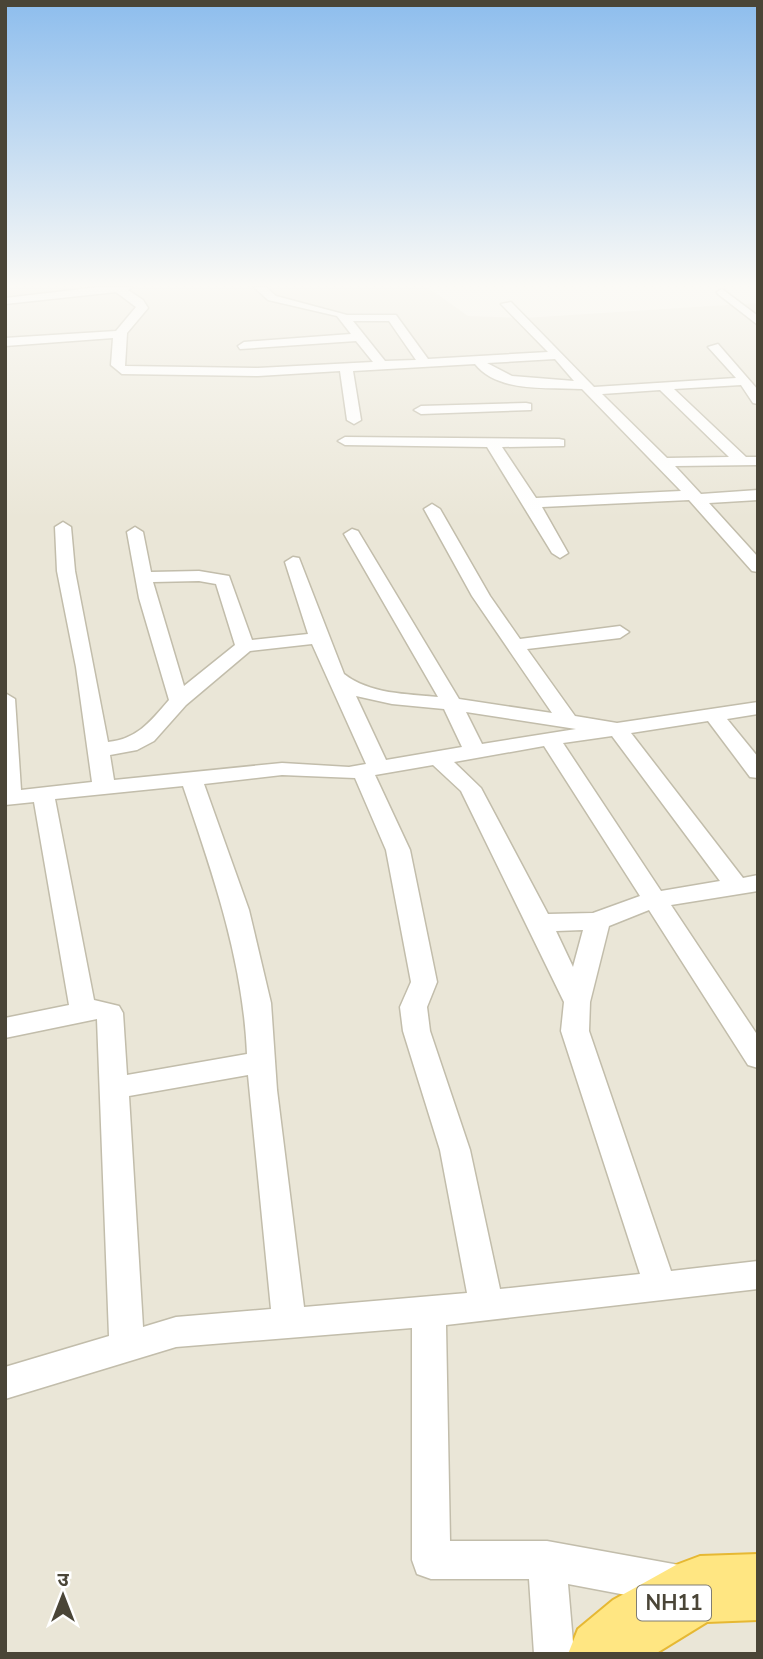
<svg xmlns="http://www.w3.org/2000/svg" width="763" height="1659" font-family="'Nunito Sans','Noto Sans Devanagari',sans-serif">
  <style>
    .residential { fill: #eae6d7 }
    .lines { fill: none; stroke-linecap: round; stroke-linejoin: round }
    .minor-casing { stroke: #c2bdab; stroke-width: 3 }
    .trunk-casing { stroke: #e6b833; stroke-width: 4 }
    .minor { fill: #fff; fill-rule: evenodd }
    .trunk { fill: #ffe682; fill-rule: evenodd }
    .labels { text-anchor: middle; stroke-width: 5; stroke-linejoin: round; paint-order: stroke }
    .shield { fill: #fff; stroke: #807d73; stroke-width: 2 }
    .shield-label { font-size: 21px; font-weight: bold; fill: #4a4537 }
  </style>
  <rect width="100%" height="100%" fill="#f6f3ea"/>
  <path class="residential" d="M5,287H427L468,316L524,318L758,303V1654H5Z"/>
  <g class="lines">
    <g class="minor-casing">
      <path id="minor" d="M99,287H132L128,290L143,300L148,308L127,333L125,366L258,368L373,362L356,341L240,349L238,346L244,342L351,334L337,316L268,300L254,287H266L276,296L347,315H396L428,359L548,352L501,304L511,302L594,387L736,378L708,347L718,344L758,390V404L753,403L741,385L674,389L746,457H758V465L675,466L701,494L758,490V500L709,503L758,557V572L752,571L689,500L542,507L568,553L560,558L552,553L487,447L345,445L338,441L345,437L559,439L564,440V446L502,447L536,498L681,491L582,389C548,387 498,393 475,364L353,371L361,420L354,424L347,420L340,371L258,376L122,374L111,365L113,338L5,346V338L116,331L136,307L116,292L5,304V298ZM353,321H389L416,360L385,361ZM555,359L574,381L512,376L487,363ZM660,390L729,457L667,458L602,394Z
        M722,289L758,316V325L718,294L717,292Z
        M526,403L531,404V410L421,414L414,410L421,406Z
        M432,504L440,509L490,596L520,639L620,626L629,632L620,638L527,649L575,716L617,723L758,702V714L727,719L758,757V778L750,777L708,721L631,733L743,878L758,875V891L671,905L758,1036V1068L748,1065L649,910L609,926L590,1002L589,1031L671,1271L758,1261V1289L446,1325L450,1541H547L679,1565L693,1571L699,1585L693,1599L679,1605L568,1584L574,1654H534L529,1579H431L417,1574L412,1560V1328L176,1347L5,1399V1367L109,1336L97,1019L5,1038V1018L69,1005L34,802L5,805V693L15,699L21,790L92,782L76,667L57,571L55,527L63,522L71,527L75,571L108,742C137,739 150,722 169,700L139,598L127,532L135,527L143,532L151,572L199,571L229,576L252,640L308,634L285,562L293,557L299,558L344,674C369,694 407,694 438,697L344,534L352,529L358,531L459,699L552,713L472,596L424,509ZM199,581L216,584L235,645L184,686L153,582ZM312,644L366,764L349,767L282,763L114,780L110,755L137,750L154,741L186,705L250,651ZM356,696L392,704L444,709L462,747L386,760ZM466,712L576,729L482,744ZM612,736L720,881L661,891L563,743ZM544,746L640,896L593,913L548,914L481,788L454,762ZM433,765L461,791L564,1002L561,1031L640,1274L500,1289L470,1150L430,1031L427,1007L437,982L410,850L375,775ZM282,775L355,778L386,850L411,982L400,1007L403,1031L440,1150L467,1293L304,1307L277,1090L271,1003L249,910L204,784ZM183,786C213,875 243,960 247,1054L127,1075L123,1013L119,1006L94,1000L55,799ZM583,930L573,967L556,931ZM248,1075L271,1309L176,1317L143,1327L129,1096Z"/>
    </g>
    <g class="trunk-casing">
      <path id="trunk" d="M758,1554V1620L707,1622L655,1654H568L578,1629L613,1600L676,1565L700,1556Z"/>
    </g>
    <use href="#minor" class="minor"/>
    <use href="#trunk" class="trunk"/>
  </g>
  <linearGradient id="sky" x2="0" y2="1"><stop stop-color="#8dbded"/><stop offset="0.55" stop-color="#fbfaf6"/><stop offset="1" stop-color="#fbfaf6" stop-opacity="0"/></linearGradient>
  <rect width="763" height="519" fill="url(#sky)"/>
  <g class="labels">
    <rect class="shield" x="637" y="1585.5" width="74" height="35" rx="5"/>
    <g class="shield-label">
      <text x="674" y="1610">NH11</text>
    </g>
  </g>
  <rect width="763" height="1659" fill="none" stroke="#4a4537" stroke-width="14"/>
  <g transform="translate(63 1596)" stroke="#ffffff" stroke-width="5" paint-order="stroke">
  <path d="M0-5L12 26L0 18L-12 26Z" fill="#4a4537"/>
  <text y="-10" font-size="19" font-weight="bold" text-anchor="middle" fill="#4a4537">उ</text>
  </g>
</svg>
